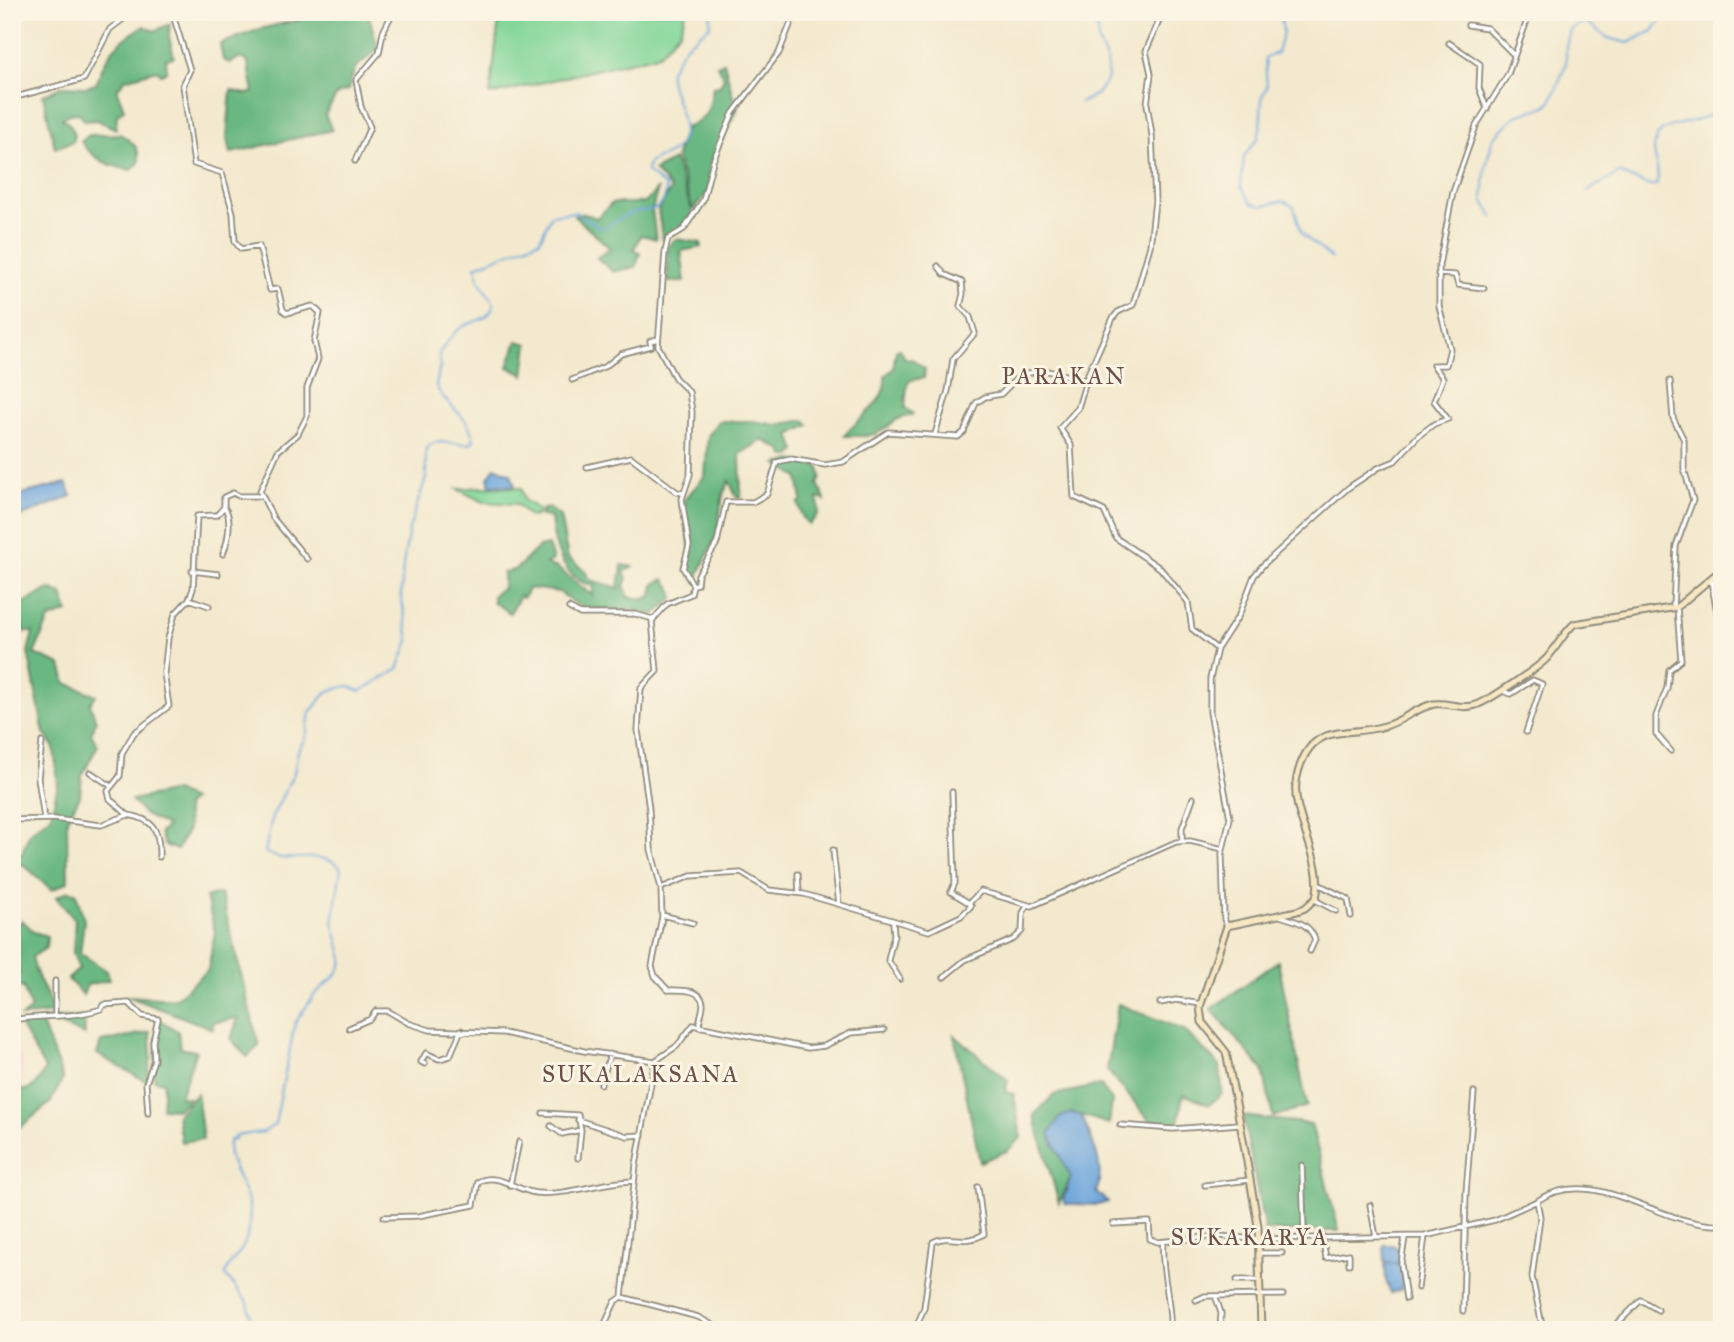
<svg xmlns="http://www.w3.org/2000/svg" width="1734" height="1342" font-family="'IM FELL Great Primer',serif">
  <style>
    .built { fill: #f6cfd7 }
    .green { fill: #82d699; stroke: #568062; stroke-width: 2 }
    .forest { fill: #69b781; stroke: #4a7156; stroke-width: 2 }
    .water { fill: #6da6dc; stroke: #4c6884; stroke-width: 2 }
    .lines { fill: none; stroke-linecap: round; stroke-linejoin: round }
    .stream { stroke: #6da6dc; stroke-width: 2 }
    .minor-casing { stroke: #8f8a7c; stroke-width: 7 }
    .tertiary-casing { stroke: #8f8a7c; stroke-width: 8 }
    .secondary-casing { stroke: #8f8a7c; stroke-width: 9 }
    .minor { stroke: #fff; stroke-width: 3.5 }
    .tertiary { stroke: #fff; stroke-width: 4.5 }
    .secondary { stroke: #f7e8c3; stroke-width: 5 }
    .labels { text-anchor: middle; stroke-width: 6; stroke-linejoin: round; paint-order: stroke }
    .quarter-label { font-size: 23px; letter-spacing: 2px; fill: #6b4f49; stroke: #fcf5e5 }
  </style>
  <rect width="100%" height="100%" fill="#fcf5e5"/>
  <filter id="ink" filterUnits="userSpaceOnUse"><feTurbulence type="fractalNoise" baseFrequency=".0143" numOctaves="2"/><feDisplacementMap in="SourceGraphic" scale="14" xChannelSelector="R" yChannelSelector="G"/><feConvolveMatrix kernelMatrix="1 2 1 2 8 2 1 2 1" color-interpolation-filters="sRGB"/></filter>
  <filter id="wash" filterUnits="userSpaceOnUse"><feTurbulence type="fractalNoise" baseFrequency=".00686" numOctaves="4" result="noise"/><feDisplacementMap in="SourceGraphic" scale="28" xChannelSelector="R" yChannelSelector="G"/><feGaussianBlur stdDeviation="1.57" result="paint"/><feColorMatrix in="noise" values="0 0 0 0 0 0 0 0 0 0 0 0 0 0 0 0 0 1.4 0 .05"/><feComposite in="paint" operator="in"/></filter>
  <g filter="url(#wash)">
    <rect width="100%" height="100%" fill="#f3e9ce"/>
    <path class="built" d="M12,1028L14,1054L21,1055L22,1065L21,1091L12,1090Z"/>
    <path class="green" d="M500,12H686L680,31L658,55L490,95Z
      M483,487L521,488L524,500L539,510L536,516L530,517L517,504L484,502L457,489Z"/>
    <path class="forest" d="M314,12H368L378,49L355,68L348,90L337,94L325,115L332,130L231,153L227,137L231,90L246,94L254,92L248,62L240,58L230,63L223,60L220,44L260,29L309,17Z
      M170,24L169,37L174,57L166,59L167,71L161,74L157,70L125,79L117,90L124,109L117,115L116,129L97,120L85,121L79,113L69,114L62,119C72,124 74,130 74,141L55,148L43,95L63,86L85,87L96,84C107,52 115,43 144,26L154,31Z
      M724,62L737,112L710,163L709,191L693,210L676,156L685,128C708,120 710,109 713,87L720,86L724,77L717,65Z
      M120,134C132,141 140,147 139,163L131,170C108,166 95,160 81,142L89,135Z
      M674,160L693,213L681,229L662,240L658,210L671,189L654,170Z
      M658,188L652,210L656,239L641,235L634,249L640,253L636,267L613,272L597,258L610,248L574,216L582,213L597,218L612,203H645Z
      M676,239L701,243L702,247L681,251L685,282H668L667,247Z
      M517,341L528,344L524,375L508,367Z
      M900,349L906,360L912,359L925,369L924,378L910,380L907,385L905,408L913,414C906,418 897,417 892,423C876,438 866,436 844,436C859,417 888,402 885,376L893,369L896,351Z
      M805,420L809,425L790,435L796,451L791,456H784L782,450L763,440L740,454L741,498H737L729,481L723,495L716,537L695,582L686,568L691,555L684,500L705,476L708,436L718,421H752L776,425Z
      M793,460L819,466L821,477L818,484L825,500L818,498L819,513L809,525L803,518L798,503L802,501L798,477L777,464Z
      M549,508L560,516L568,558L584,570L590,580L619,588L622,565L633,567L624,572L627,579L624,586L629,597L646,599L652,596L654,584L664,579L670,586L674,598L654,615L636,610L582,608L559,592L529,588L523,598L520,596L510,613L493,602V595L503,588V573L516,569L539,547L548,545L553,560L545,564L557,568L592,595L594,586C563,581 553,545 551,518L540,515L543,509Z
      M49,589L62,594L68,612L49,619L34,654L61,665L66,683L96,695L90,704L96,721L91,734L98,745L82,776L80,796L67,819L68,882L52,890L24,865L12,864V857L21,855L30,832L51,816L58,784L54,748L44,733L28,652L33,632H24L17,607Z
      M175,791L192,800L186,806L188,829L177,850L164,845L160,833L167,826L145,815L131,800Z
      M68,891L76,893L84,920L80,953L107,971L109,980L87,985L83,995L68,979L79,969L73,953L75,920L56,897Z
      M221,894L259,1046L247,1057L231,1039L238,1018L212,1023L213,1029L127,996L175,999L208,970L215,932L206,897Z
      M22,920L34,932L47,936L46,948L32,957C36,981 48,991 53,1013L21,1017L31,1009L23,987L12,988V977L20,973C12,953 7,937 22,920Z
      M1278,961L1307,1106L1273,1117L1263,1070L1211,1009Z
      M1118,1004L1184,1030L1220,1066L1222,1093L1209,1105L1183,1094L1178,1124L1150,1121L1107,1070Z
      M84,1017L85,1035L45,1019Z
      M158,1019L178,1031L180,1048L196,1051L180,1097L189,1098L178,1109L162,1108L164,1082L154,1080Z
      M41,1021L63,1079L50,1103L12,1134V1090C31,1093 38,1085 45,1069L20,1025Z
      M150,1032L151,1057L147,1082L97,1054L101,1042Z
      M954,1035L1008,1080L1005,1092L1014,1094L1021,1138L1007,1151L980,1162Z
      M1101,1085L1112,1101L1109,1124L1081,1115L1061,1117L1049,1134L1071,1177L1059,1203L1034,1115L1054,1095Z
      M197,1093L203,1139L181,1142L177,1115Z
      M1243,1116L1311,1124L1339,1231H1265Z"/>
    <path class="water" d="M495,467L511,474L515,486L490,485L488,478Z
      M66,483L72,496L20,517L18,495Z
      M1072,1113L1081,1115C1091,1138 1107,1168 1096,1192L1108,1202L1098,1205L1066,1204L1063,1200L1071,1177L1049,1134L1060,1117Z
      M1384,1245H1393L1401,1251L1400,1263H1386L1401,1264L1402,1289L1391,1293L1386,1281Z"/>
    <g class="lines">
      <path class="stream" d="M1280,12L1283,32L1277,53L1265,58L1267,87L1262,96L1260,129L1258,138L1244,156L1241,186L1251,203L1261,206L1284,201L1294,207L1302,234L1331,258
        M1722,32V41
        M1080,103L1097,94L1108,78L1106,59L1098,41L1096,12
        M1588,191L1619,173L1650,186L1656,185C1663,171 1648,153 1657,137C1667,117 1709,129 1722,102
        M1493,217L1483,200L1485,170L1493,138L1514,117L1546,106L1552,99L1566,64V46L1570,30L1585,21L1608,38L1628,43L1653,31L1666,12
        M254,1330L248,1303L225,1275C228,1265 233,1261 239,1253C248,1243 251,1219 249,1206C246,1185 222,1159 230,1140H235L234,1136L264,1132L275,1124L295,1023L315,994L336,975L342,965L343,959L333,922L341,868C318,846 289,868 265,852L272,817L294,773L298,751L306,736L310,712L328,691L348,686L361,691L398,669L409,640L401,595L403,565L409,529L426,478V448L435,442L470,444L474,440C467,410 444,407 436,385L440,367L439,354C445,345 453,332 462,327C474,320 490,321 494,304L479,280L476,266L540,240L551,215L575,212L602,229C611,225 619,218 628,214C642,208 666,217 666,187L647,172L648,164C655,157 668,157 676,149C697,127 667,94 670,70L685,46L710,26L711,12"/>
    </g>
  </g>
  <g filter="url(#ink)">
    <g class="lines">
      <g class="minor-casing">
        <path id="minor" d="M172,12L190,70L183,85L194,164L222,173L233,213L235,242L241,249L259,246L270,290L278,289L283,310L287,313L313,306L320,313L314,341L318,359L307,388V416L298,434L278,451L260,491L273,518L307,559
          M976,12L983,16L993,12
          M1163,12L1146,51L1151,74L1147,104L1152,135L1155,201L1150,246L1133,305L1118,312L1113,318L1088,374L1078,408L1060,428L1071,445L1074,497L1104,511L1116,538L1160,568L1188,602L1192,629L1217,649
          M1468,25L1487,28L1514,55
          M1449,43L1480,64L1479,88L1487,109
          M12,98L84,79L110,29L126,17L146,12
          M355,161L370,127L361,107L356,80L379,53L383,32L393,12
          M1438,274L1455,275L1458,285L1484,288
          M572,380L606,366L621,354L651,346L650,341L658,339
          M1670,381L1673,418L1684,440V469L1693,500L1676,546L1673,608
          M935,434L948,391L953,359L975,333L970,317L960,306L963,294L962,282L944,274L938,266
          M587,467L631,457L677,492L683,493
          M223,554C228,541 233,518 224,507
          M192,571L218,574
          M693,585L697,584L698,575L717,543L726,502H753L767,494L777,462L791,459L825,465L843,462L888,432L958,437L964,432L976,403L985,397L1001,394L1020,375L1043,370L1086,380
          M189,599L209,606
          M569,608L580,614H635L653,619
          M1503,691L1511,694L1533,680L1542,684L1526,732
          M42,742L38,778L44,818
          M1671,751L1656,734V716L1667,688L1669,670L1681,660L1677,607
          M90,772L111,786
          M952,792L955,883L951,892L969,903
          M128,815C154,819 160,831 159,857
          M12,820L54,819L101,825L128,815L110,799L108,791L120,776L122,753L134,733L169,706L164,673L168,638L175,614L189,599L193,589L197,516L217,515L224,507V497L233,493L239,496H260
          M1182,841V828L1193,798
          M833,850L839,904
          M798,874L799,893
          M1318,884L1348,899L1351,916
          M661,888L691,876L741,873L769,890L804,894L929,931L961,916L971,906L969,903L981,891L1032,906L1176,842L1190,841L1223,849
          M1315,900L1336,911
          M662,915L693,923
          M1280,916C1295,921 1310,923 1315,940L1310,951
          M893,922L894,935L888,960L900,979
          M1227,926L1224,919L1222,854L1230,818L1210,712V679L1217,649L1239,615L1254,576L1263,565L1348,488L1378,468L1395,461L1418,436L1434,424L1448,419L1434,401L1443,378L1433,365H1446L1450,349L1439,306V265L1453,192L1476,126L1508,74L1530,12
          M944,977L965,960L1014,939L1022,931L1023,913L1027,906
          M55,981V1014
          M1160,1003L1176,1000L1201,1004
          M12,1020C41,1015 73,1018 101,1009L103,1005L129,1003L142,1016L158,1019L153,1041L154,1060L146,1083L148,1113
          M699,1027C699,1019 703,1011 703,1004C702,988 679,990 668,990L655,976L652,966L662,917L661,888L651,849L649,809L638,730L641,688L657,671L652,621L667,604L691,594L693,585L683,568L689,546L682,499L690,475L692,412L689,392L675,378L658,346L665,252L668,239L684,229L703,200L713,161L733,113L779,53L795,12
          M349,1028L370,1019L376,1011H388L408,1023L430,1030L504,1033L584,1051L655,1061
          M425,1064L421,1062L426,1053L439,1059L450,1056L461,1030
          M601,1084L610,1054
          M543,1113L578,1115L581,1130L578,1158
          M578,1120L627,1136L642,1135
          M1120,1125L1173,1129L1239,1124
          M551,1126L562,1134L581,1130
          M1302,1165L1304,1236
          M510,1185L519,1142
          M1205,1185L1250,1180
          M1537,1201C1593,1162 1661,1228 1722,1225
          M1370,1205L1376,1237
          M384,1217L418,1216L474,1205L478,1182C496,1171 517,1191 536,1193C569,1196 601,1181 634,1181
          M1113,1224L1149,1222L1150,1239L1158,1242L1218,1236L1255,1239L1425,1236L1495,1220L1537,1201L1540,1217L1532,1277L1543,1330
          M1322,1236L1326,1258L1349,1254V1264
          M1405,1237L1401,1264L1406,1299
          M1163,1242C1160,1272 1172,1300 1170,1330
          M1259,1253H1282
          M1237,1280H1260
          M1418,1288L1425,1236
          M622,1297L698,1317L722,1330
          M1216,1298L1221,1313L1220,1330
          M1196,1300L1205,1296L1283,1295
          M1463,1311L1466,1193L1474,1092
          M602,1330L615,1302L622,1297L636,1165L655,1061L677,1046L693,1025L808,1048L824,1046L851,1033L884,1030
          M915,1330L924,1308L933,1242C947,1233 965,1246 984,1234L978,1187
          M1188,1330V1326
          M1611,1330L1641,1300L1658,1310"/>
      </g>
      <g class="tertiary-casing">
        <path id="tertiary" d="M1711,579L1722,634"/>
      </g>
      <g class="secondary-casing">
        <path id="secondary" d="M1261,1330L1258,1226L1243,1139L1226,1052L1202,1022L1200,1007L1227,926L1297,911L1305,908L1316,898C1326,859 1288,813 1297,777C1310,720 1344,738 1385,726C1403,721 1415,708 1434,704C1448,702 1462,710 1476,705C1487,702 1539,667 1547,658C1557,647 1563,634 1574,624L1677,607L1722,569"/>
      </g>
      <use href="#minor" class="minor"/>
      <use href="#tertiary" class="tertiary"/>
      <use href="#secondary" class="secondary"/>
    </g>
  </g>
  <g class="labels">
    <g class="quarter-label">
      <text x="1064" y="384">PARAKAN</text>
      <text x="641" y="1082">SUKALAKSANA</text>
      <text x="1250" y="1245">SUKAKARYA</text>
    </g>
  </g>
  <rect width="1734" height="1342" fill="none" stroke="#fcf5e5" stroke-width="42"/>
</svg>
